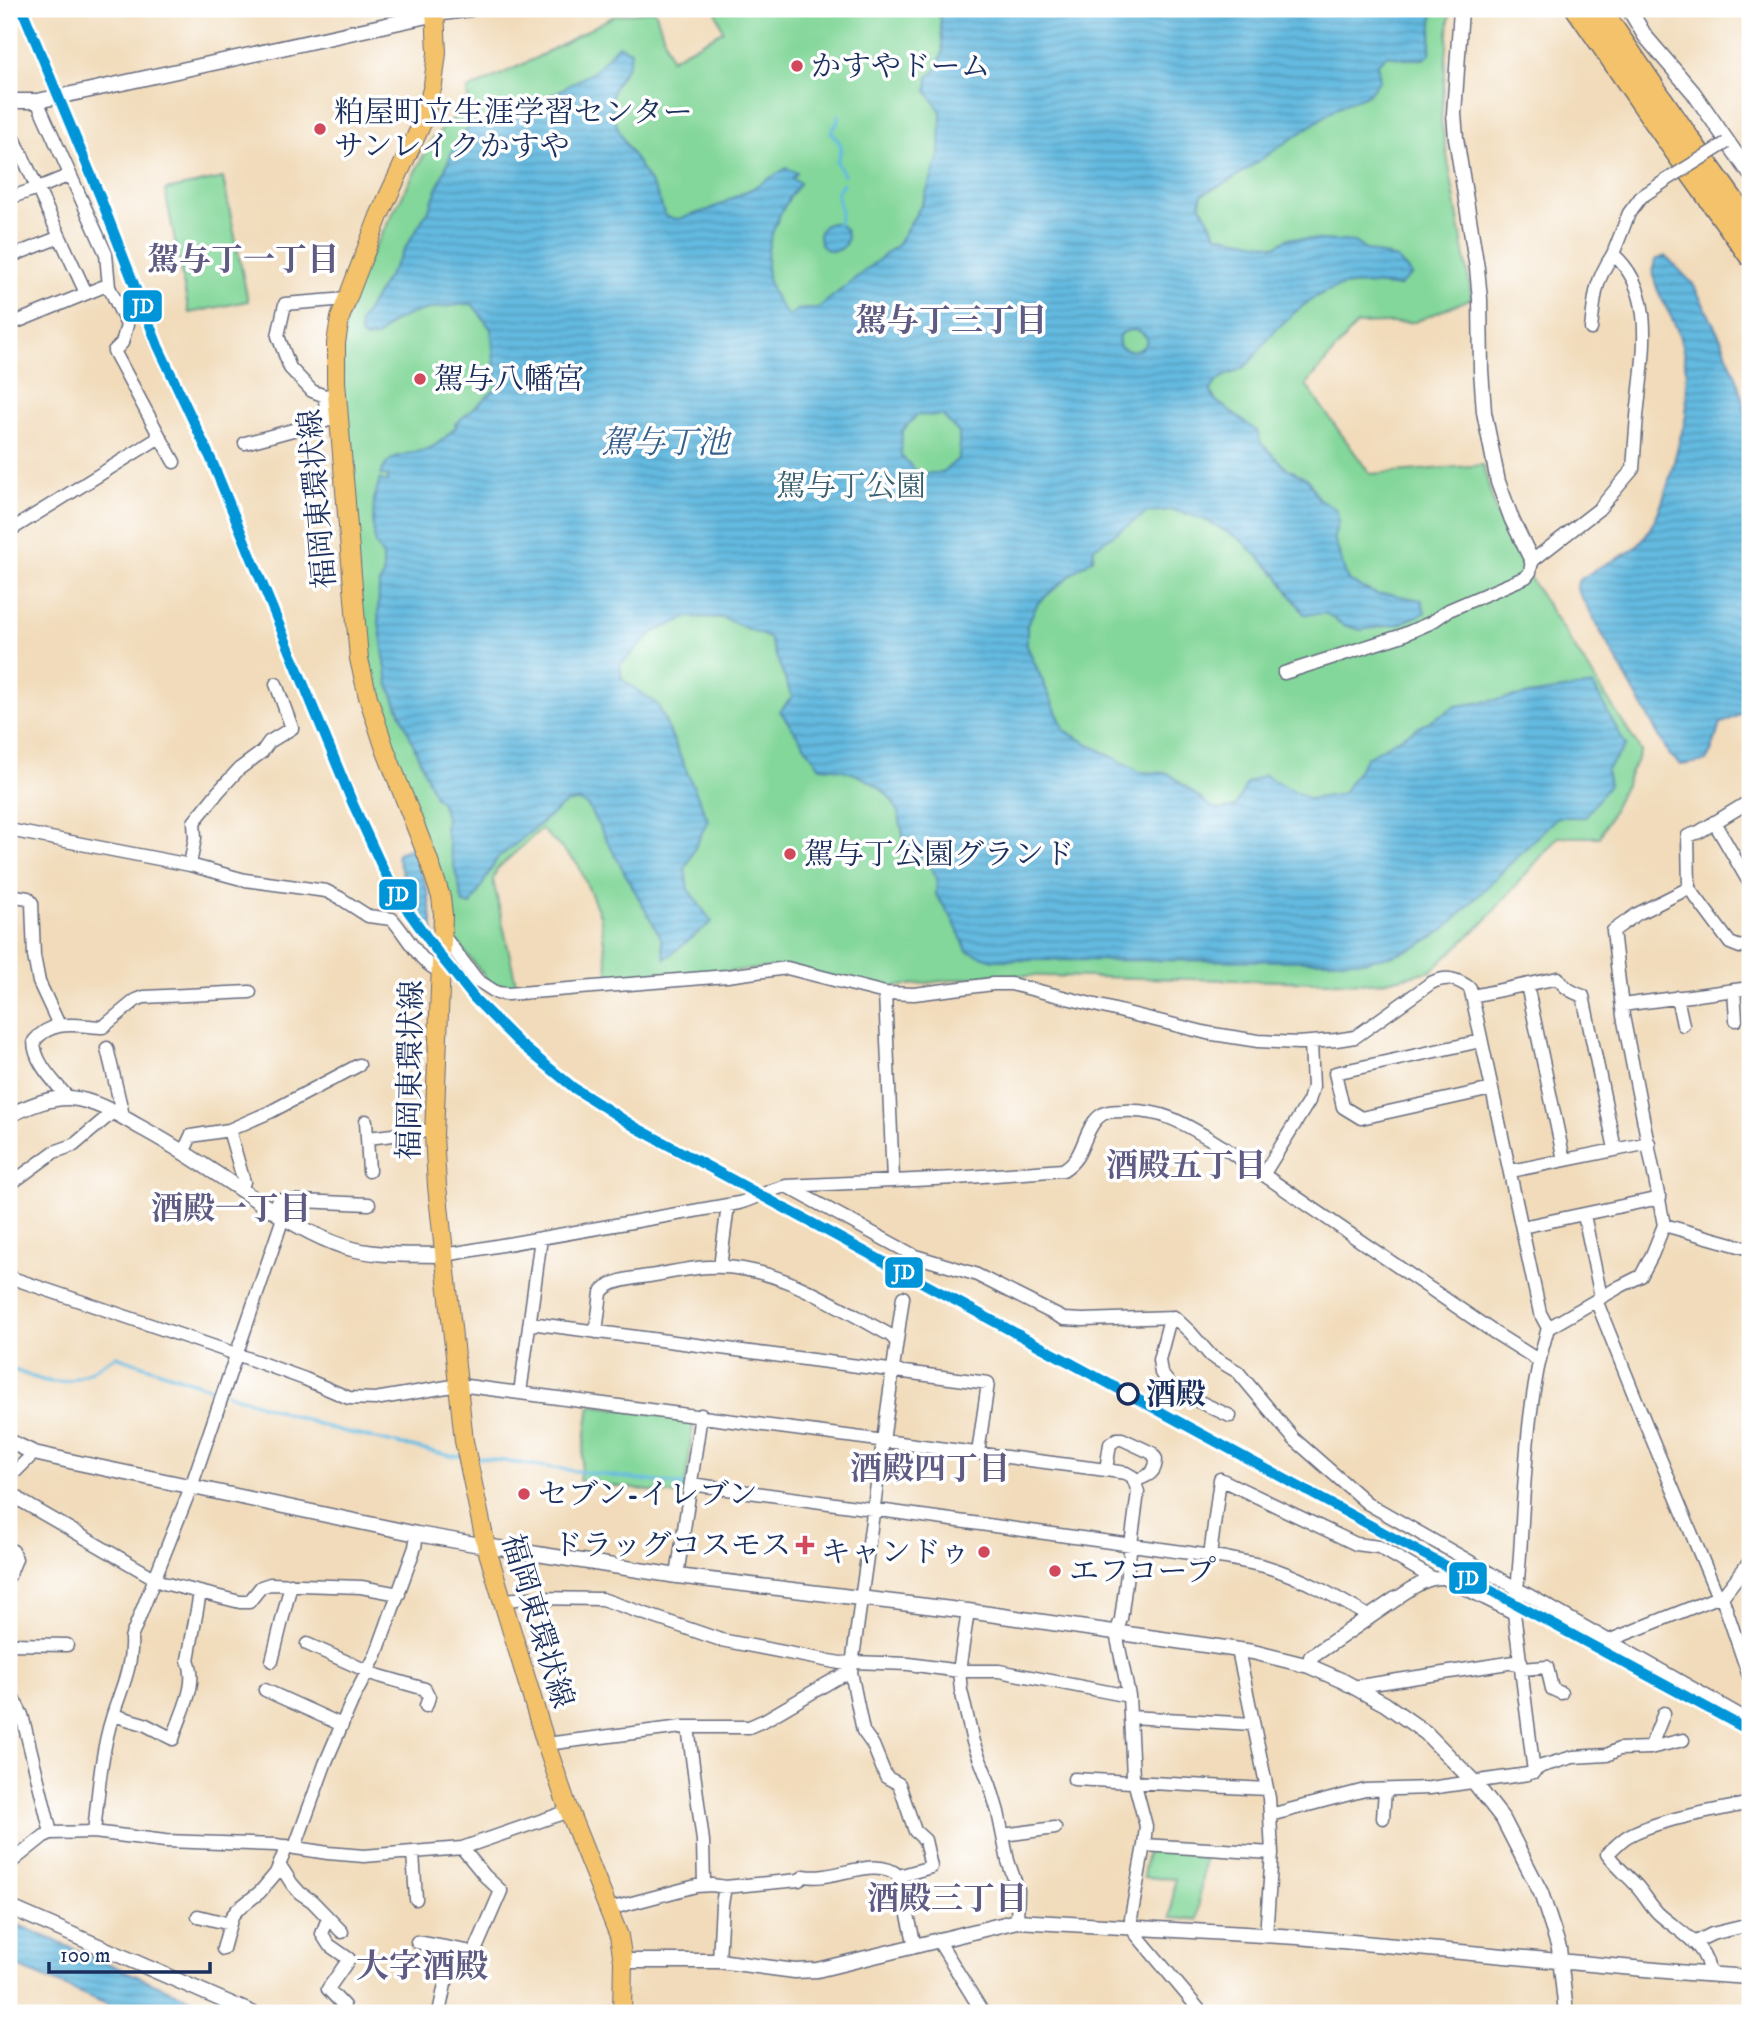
<svg xmlns="http://www.w3.org/2000/svg" width="1759" height="2022" font-family="'IM FELL DW Pica','Noto Serif JP',serif">
  <style>
    .green { fill: #83d79a; stroke: #4f837c; stroke-width: 2 }
    .water { fill: url(#water-rules); stroke: #40749f; stroke-width: 2; fill-rule: evenodd }
    .lines { fill: none; stroke-linecap: round; stroke-linejoin: round }
    .stream { stroke: #64bae0; stroke-width: 3.5 }
    .minor-casing { stroke: #666b7e; stroke-width: 15 }
    .tertiary-casing { stroke: #666b7e; stroke-width: 17 }
    .primary-casing { stroke: #666b7e; stroke-width: 20 }
    .motorway-casing { stroke: #666b7e; stroke-width: 24 }
    .minor { stroke: #fff; stroke-width: 12 }
    .tertiary { stroke: #fff; stroke-width: 14 }
    .primary { stroke: #f3c26a; stroke-width: 18 }
    .motorway { stroke: #f3c26a; stroke-width: 21 }
    .rail { stroke: #1b2f5e; stroke-width: 3.5; stroke-dasharray: 10 5; stroke-linecap: butt }
    .minor-bridge-casing { stroke: #666b7e; stroke-width: 15; stroke-linecap: butt }
    .minor-bridge { stroke: #fff; stroke-width: 12 }
    .rail-1-casing { stroke: #fff; stroke-width: 16 }
    .rail-1 { stroke: #0095d9; stroke-width: 10 }
    .poi-dot { fill: #d1495b; stroke: #fff; stroke-width: 2.5 }
    .stop-dot { fill: #fff; stroke: #1b2f5e; stroke-width: 3.5 }
    .labels { text-anchor: middle; stroke-width: 7; stroke-linejoin: round; paint-order: stroke }
    .poi-label { font-size: 30px; fill: #1b2f5e; stroke: #fff; text-anchor: start }
    .park-label { font-size: 30px; fill: #3a6170; stroke: #fff }
    .street-label { font-size: 30px; fill: #1b2f5e; stroke: #fff }
    .stop-label { font-size: 30px; font-weight: bold; fill: #1b2f5e; stroke: #fff; text-anchor: start }
    .neighbourhood-label { font-size: 32px; font-weight: bold; fill: #5f5b83; stroke: #fff }
    .water-label { font-size: 32px; font-style: italic; fill: #35608c; stroke: #fff }
    .quarter-label { font-size: 33px; font-weight: bold; fill: #5f5b83; stroke: #fff }
    .line-badge { stroke: #fff; stroke-width: 2.5 }
    .badge-label { font-size: 19px; text-anchor: middle; font-weight: bold; fill: #fff }
  </style>
  <defs>
    <pattern id="water-rules" width="6" height="5" patternUnits="userSpaceOnUse" patternTransform="scale(1.75)"><rect width="6" height="5" fill="#64bae0"/><path d="M0 2.5h6" fill="none" stroke="#5298b9"/></pattern>
  </defs>
  <rect width="100%" height="100%" fill="#fff"/>
  <filter id="ink" filterUnits="userSpaceOnUse"><feTurbulence type="fractalNoise" baseFrequency=".0143" numOctaves="2"/><feDisplacementMap in="SourceGraphic" scale="14" xChannelSelector="R" yChannelSelector="G"/><feConvolveMatrix kernelMatrix="1 2 1 2 8 2 1 2 1" color-interpolation-filters="sRGB"/></filter>
  <filter id="wash" filterUnits="userSpaceOnUse"><feTurbulence type="fractalNoise" baseFrequency=".00686" numOctaves="4" result="noise"/><feDisplacementMap in="SourceGraphic" scale="28" xChannelSelector="R" yChannelSelector="G"/><feGaussianBlur stdDeviation="1.57" result="paint"/><feColorMatrix in="noise" values="0 0 0 0 0 0 0 0 0 0 0 0 0 0 0 0 0 1.4 0 .05"/><feComposite in="paint" operator="in"/></filter>
  <g filter="url(#wash)">
    <rect width="100%" height="100%" fill="#f1dbba"/>
    <path class="green" d="M715,9H1450L1441,121L1472,298L1415,322L1357,324L1306,385L1370,474L1483,465L1497,516L1526,572L1641,751L1600,837H1558L1485,921L1431,971L1377,983L993,975L884,988L787,966L610,983L600,915L578,864L541,829L497,869L493,880L517,988L490,983L449,932L377,706L360,603L341,384L345,323L359,277L433,138L469,104L467,90L532,60L614,16L655,10L671,59L723,31Z
      M223,178L248,301L189,313L165,190Z
      M590,1405L694,1419L684,1496L579,1481Z
      M1147,1851L1205,1853L1197,1920L1171,1918L1175,1879L1143,1877Z"/>
    <path class="water" d="M939,9H1044L1115,15L1141,9L1433,10L1430,54L1424,59H1403L1387,55L1377,64L1380,80L1367,95L1340,106L1228,182L1202,194L1200,204L1217,235L1275,246L1289,238L1354,242L1366,250L1397,259L1412,275L1398,287C1341,278 1316,289 1276,330C1266,340 1258,354 1248,364C1236,375 1215,374 1211,392L1215,400L1257,431L1261,443L1285,467L1308,479L1318,498L1337,510L1338,523L1334,537L1348,581L1378,595L1390,594L1422,600L1425,613L1399,624L1361,630L1343,625L1327,614H1304L1276,574L1240,539L1203,519L1173,510L1148,512L1094,548L1093,559L1078,569L1038,603L1027,625V646L1065,731L1140,772L1168,773L1210,806L1219,810L1235,807L1247,783L1264,775L1309,799L1342,794L1367,757L1456,706L1593,685L1626,746L1606,770L1609,785L1585,817H1557L1445,929L1418,946L1394,955L1365,961L993,960L967,951L952,918L936,895L937,879L926,858L906,852C903,839 902,825 898,813C889,784 847,767 820,767L780,711L792,697L769,638L723,618L689,617L654,632L620,665L622,679L658,705L708,820L685,869L688,889L712,922L665,959L661,938L587,805L579,801L566,803L497,859L471,905L463,903L445,829L446,817L441,802L435,797L388,683L378,616L379,584L383,577V556L375,544L373,525L374,500L379,482L380,479L383,481H388V476L380,475C391,449 408,457 430,448C441,443 448,435 456,427L455,424L497,388L491,329L472,304C446,306 418,308 394,322C381,329 385,337 366,339L360,334V322L429,209L454,147L469,127L486,117L519,113L595,71L618,45L631,51C632,68 614,79 612,95C609,130 640,163 656,192C660,200 662,208 666,217L678,219L711,209L751,189L787,168L797,173L792,179L800,183C770,223 749,275 789,316L797,310L818,308L897,245L922,204L940,154L941,112L927,91L928,77L936,70L943,52ZM1136,330C1159,338 1140,359 1120,347C1115,334 1124,330 1136,330ZM917,415L943,416L959,433V458L942,473H918L901,456L902,431Z
      M819 237a14 14 0 1 1 28 0a14 14 0 1 1-28 0Z
      M1666,256L1693,284L1721,339L1737,379L1746,413L1750,434V713L1741,714L1720,724L1712,750L1706,761L1681,765L1669,754L1577,589L1578,581C1584,577 1590,573 1596,569C1609,561 1628,556 1638,545C1662,519 1669,479 1678,446C1680,436 1685,425 1686,415C1688,388 1687,360 1679,335C1672,311 1647,286 1655,260Z
      M413,847L428,892L434,934C416,918 407,898 403,875C401,868 397,861 397,853Z
      M9,1921L223,2013H128L9,1963Z"/>
    <g class="lines">
      <path class="stream" d="M838,115V122L831,132C843,147 844,144 837,162L844,175
        M838,225L841,213L837,192L843,183
        M9,1368C25,1374 49,1386 67,1381C84,1377 101,1365 116,1356L219,1391
        M226,1393L333,1429L451,1456H462
        M473,1457L687,1486"/>
    </g>
  </g>
  <g filter="url(#ink)">
    <g class="lines">
      <g class="minor-casing">
        <path id="minor" d="M9,138H14L86,293
          M9,198L38,188L70,175
          M9,257L60,237
          M9,325L102,287H109
          M1591,329C1595,296 1594,283 1613,254
          M337,393L325,396L312,391L290,368L278,336L285,304L347,299
          M160,437L174,462
          M245,443L326,421L325,396
          M9,531L160,437L114,351L122,343L127,325L109,287L106,254L37,101
          M1284,673L1400,636L1430,623L1449,610L1526,577L1530,572L1532,561L1599,509L1633,469C1635,445 1636,421 1639,398C1644,349 1655,290 1613,254L1629,213L1641,197L1665,181
          M1714,822L1750,884
          M9,830L190,865L245,880L326,891L340,898L368,916L392,919C405,933 422,966 440,971
          M190,865L195,838L194,822L218,792L239,769L262,752L269,742L292,728L276,684
          M1689,888L1730,943L1740,947L1750,944
          M9,895L28,898L32,903L34,956L39,982L59,1025
          M442,934L477,980L497,993L508,994L727,976L787,968L885,993L914,994L993,984H1011L1207,1033L1258,1041L1298,1043L1336,1040L1355,1037L1431,983C1446,976 1456,978 1470,988L1472,996L1540,1313L1548,1328
          M1527,985L1564,1160
          M1734,990L1736,1020
          M885,993L893,1180
          M1472,996L1558,978C1564,988 1572,992 1583,996L1615,1149
          M1677,997L1683,1025
          M1622,1005L1750,988
          M1481,1041L1335,1073L1343,1107L1361,1118L1492,1089
          M107,1048L122,1111L121,1116
          M68,1098C55,1082 34,1063 34,1041C53,1018 78,1026 103,1027L136,1000L144,997L250,992
          M366,1121L369,1171
          M229,1130L244,1182L240,1189
          M368,1138L434,1130
          M183,1153L191,1136L229,1130L270,1112L359,1065
          M1511,1171L1649,1143
          M1263,1175L1309,1101L1313,1087L1311,1043
          M9,1185L54,1152L74,1145L113,1112
          M786,1186L915,1256L975,1274L1064,1319L1083,1320L1174,1317L1190,1332L1211,1356L1238,1372L1294,1439L1367,1503L1750,1721
          M272,1210L278,1200L369,1204
          M1584,1215L1601,1297
          M1664,1225L1750,1249
          M1522,1227L1660,1198
          M445,1255L739,1203C755,1199 769,1190 786,1186L956,1178L1063,1170C1084,1157 1081,1140 1094,1122C1102,1111 1111,1111 1123,1111C1166,1109 1188,1126 1223,1147L1495,1333L1538,1360
          M720,1267L728,1205
          M9,1277L236,1354L305,1379L349,1398L375,1399L459,1385L1106,1470L1126,1473L1133,1477L1138,1492L1121,1619L1116,1633L1129,1696L1133,1777L1146,1826L1144,1845L1131,1918L1135,1933L1202,2013
          M1596,1300L1647,1427L1718,1597H1722L1750,1679
          M1174,1317L1168,1326L1159,1360L1161,1373L1174,1390L1230,1416
          M530,1323L988,1383L978,1453
          M596,1332L601,1293C608,1280 636,1278 649,1276C669,1273 688,1268 708,1267C774,1263 834,1305 890,1335L896,1341
          M520,1393L541,1238
          M1106,1470L1110,1444L1117,1439H1122L1152,1453L1156,1459C1156,1474 1147,1476 1134,1481
          M9,1478L34,1453
          M691,1484L1226,1558C1239,1561 1252,1563 1264,1566C1302,1577 1336,1597 1370,1617
          M9,1490L23,1502L163,1583L240,1602H249L261,1587L270,1584L361,1587L399,1594
          M9,1549L13,1551L16,1559L9,1576
          M1210,1556L1220,1479L1356,1544L1379,1547L1434,1579
          M677,1576L701,1415
          M1722,1597L1750,1561
          M1397,1598C1411,1589 1426,1577 1444,1578L1514,1613
          M502,1600L531,1598L602,1599L721,1640L840,1663L853,1662L909,1664L959,1671H999L1129,1696
          M968,1611L959,1671L961,1690L973,1742L990,1785L998,1812L1008,1861L1018,1890L1017,1921
          M1608,1641L1718,1597
          M9,1644L67,1645
          M307,1644L376,1675L425,1689L429,1697L426,1706
          M1238,1650L1269,1798L1270,1815
          M272,1661L291,1584
          M1522,1669L1547,1667L1552,1689L1561,1693
          M851,1672L863,1731L873,1745L886,1777L899,1784L915,1831L925,1840L931,1867L899,1876
          M1353,1687L1521,1661
          M9,1690L22,1715L51,1833
          M265,1690L342,1725
          M113,1715L144,1724L173,1739C180,1714 199,1685 188,1660L200,1593
          M1130,1717L1253,1724
          M688,1727L703,1841L704,1885
          M546,1744L682,1727H749L765,1720L835,1679L851,1672L903,1297
          M1650,1748L1664,1713
          M1534,1772L1514,1613C1519,1583 1520,1552 1522,1521C1526,1457 1529,1390 1548,1328L1621,1286L1641,1276L1652,1255L1664,1225L1623,1016L1613,931L1637,914L1689,888L1688,836L1699,832L1750,801
          M1074,1779L1267,1789
          M1383,1818L1385,1790
          M94,1832C98,1796 101,1752 112,1718C120,1691 133,1667 131,1638L191,1487L283,1218
          M1003,1835L1055,1828
          M1144,1845L1272,1853L1270,1815L1365,1790L1430,1788L1528,1774L1542,1766L1573,1757L1607,1755L1619,1749L1650,1748L1683,1740
          M295,1847L325,1764L352,1701L376,1655L415,1547L417,1534
          M413,1853L416,1899
          M9,1864L44,1836L51,1833L94,1832L165,1841L276,1845L328,1853L364,1856L462,1848L569,1811
          M278,1868L283,1870L292,1884L300,1893L312,1901L342,1932
          M609,1909L696,1886L712,1885L725,1887L799,1880L805,1876C833,1882 876,1854 899,1876L915,1946
          M198,1916L230,1924
          M328,1918L322,1934L329,1945L349,1959L328,1989L344,2006L338,2013
          M1266,1935L1272,1853
          M938,1940L983,2013
          M417,1942L466,1951L471,1954
          M1694,1943L1712,1934L1745,1926L1750,1921
          M223,1949L232,1916L237,1910L260,1892L276,1873L287,1846
          M719,1961L722,1904L725,1887
          M1709,1975C1709,1944 1677,1931 1658,1913C1650,1905 1645,1895 1637,1886C1627,1875 1616,1866 1607,1854C1614,1848 1620,1841 1628,1836C1657,1819 1716,1811 1750,1803
          M439,2013L445,1984L451,1973L475,1951L501,1891L485,1876L462,1848"/>
      </g>
      <g class="tertiary-casing">
        <path id="tertiary" d="M1461,9L1454,114L1456,138L1477,268L1480,299L1481,370L1484,412L1498,482L1512,520L1532,561
          M1629,9L1645,36L1693,92L1750,174
          M9,101H37L86,91L436,14L471,9
          M9,1115C28,1107 49,1097 70,1098C94,1100 118,1114 138,1126C176,1146 211,1170 247,1194C278,1214 309,1235 345,1247C377,1257 412,1254 445,1255
          M9,1441L34,1453L74,1462L417,1534L486,1546L677,1576L968,1611L1253,1652L1309,1666L1343,1681L1385,1704L1426,1733L1474,1782L1503,1819L1541,1893L1559,1948L1566,2013
          M1309,1666L1311,1657L1397,1598
          M9,1907L252,2013
          M623,1961H719L795,1971L817,1970L1017,1921L1298,1937L1688,1973L1750,1977"/>
      </g>
      <g class="primary-casing">
        <path id="primary" d="M435,9L437,53L433,85L424,119L379,216L340,318L336,343V382L359,659L368,697L385,749L428,858L441,897L443,915L434,1135L437,1186L464,1441L486,1546L546,1744L569,1811L619,1936L623,1961L622,2013"/>
      </g>
      <g class="motorway-casing">
        <path id="motorway" d="M1577,9L1673,148L1750,256
          M1600,9L1689,139L1750,224"/>
      </g>
      <use href="#minor" class="minor"/>
      <use href="#tertiary" class="tertiary"/>
      <use href="#primary" class="primary"/>
      <use href="#motorway" class="motorway"/>
      <path class="rail" d="M886,1264L1379,1530"/>
      <g class="minor-bridge-casing">
        <path id="minor-bridge" d="M1665,181L1726,143"/>
      </g>
      <use href="#minor-bridge" class="minor-bridge"/>
      <g class="rail-1-casing">
        <path id="rail-1" d="M22,9L99,194L158,346L211,459L353,804L384,871L408,911L441,957L475,999L518,1042L574,1088L635,1127L1750,1731"/>
      </g>
      <use href="#rail-1" class="rail-1"/>
    </g>
  </g>
  <g class="poi-dot">
    <circle cx="797" cy="66" r="7"/>
    <circle cx="320" cy="129" r="7"/>
    <circle cx="420" cy="379" r="7"/>
    <circle cx="790" cy="854" r="7"/>
    <circle cx="524" cy="1494" r="7"/>
    <path d="M801.5 1534.5h7v7h7v7h-7v7h-7v-7h-7v-7h7z"/>
    <circle cx="984" cy="1552" r="7"/>
    <circle cx="1055" cy="1571" r="7"/>
  </g>
  <circle class="stop-dot" cx="1128" cy="1394" r="10"/>
  <g class="labels">
    <g class="poi-label">
      <text x="811" y="76">かすやドーム</text>
      <text x="334" y="122">粕屋町立生涯学習センター<tspan x="334" dy="34">サンレイクかすや</tspan></text>
      <text x="434" y="389">駕与八幡宮</text>
      <text x="804" y="864">駕与丁公園グランド</text>
      <text x="538" y="1504">セブン-イレブン</text>
      <text x="791" y="1555" text-anchor="end">ドラッグコスモス</text>
      <text x="970" y="1562" text-anchor="end">キャンドゥ</text>
      <text x="1069" y="1581">エフコープ</text>
    </g>
    <g class="park-label">
      <text x="851" y="496">駕与丁公園</text>
    </g>
    <g class="street-label">
      <text transform="translate(317 499) rotate(-95)" y="10">福岡東環状線</text>
      <text transform="translate(410 1070) rotate(-89)" y="10">福岡東環状線</text>
      <text transform="translate(538 1621) rotate(73)" y="10">福岡東環状線</text>
    </g>
    <g class="stop-label">
      <text x="1146" y="1404">酒殿</text>
    </g>
    <g class="neighbourhood-label">
      <text x="243" y="270">駕与丁一丁目</text>
      <text x="951" y="331">駕与丁三丁目</text>
      <text x="1186" y="1176">酒殿五丁目</text>
      <text x="231" y="1219">酒殿一丁目</text>
      <text x="930" y="1479">酒殿四丁目</text>
      <text x="947" y="1909">酒殿三丁目</text>
    </g>
    <g class="water-label">
      <text x="665" y="453">駕与丁池</text>
    </g>
    <g class="quarter-label">
      <text x="422" y="1977">大字酒殿</text>
    </g>
  </g>
  <g class="line-badge">
    <rect x="122" y="289" width="41" height="34" rx="7" fill="#0095d9"/>
    <rect x="378" y="878" width="40" height="33" rx="7" fill="#0095d9"/>
    <rect x="884" y="1256" width="40" height="33" rx="7" fill="#0095d9"/>
    <rect x="1448" y="1561" width="40" height="34" rx="7" fill="#0095d9"/>
  </g>
  <g class="badge-label">
    <text x="143" y="313">JD</text>
    <text x="398" y="901">JD</text>
    <text x="904" y="1279">JD</text>
    <text x="1468" y="1585">JD</text>
  </g>
  <rect width="1759" height="2022" fill="none" stroke="#fff" stroke-width="35"/>
  <path d="M49 1962v10h161v-10" fill="none" stroke="#1b2f5e" stroke-width="3.5"/>
  <text x="60" y="1962" font-size="21" fill="#1b2f5e" stroke="#ffffff" stroke-width="5" paint-order="stroke">100 m</text>
</svg>
